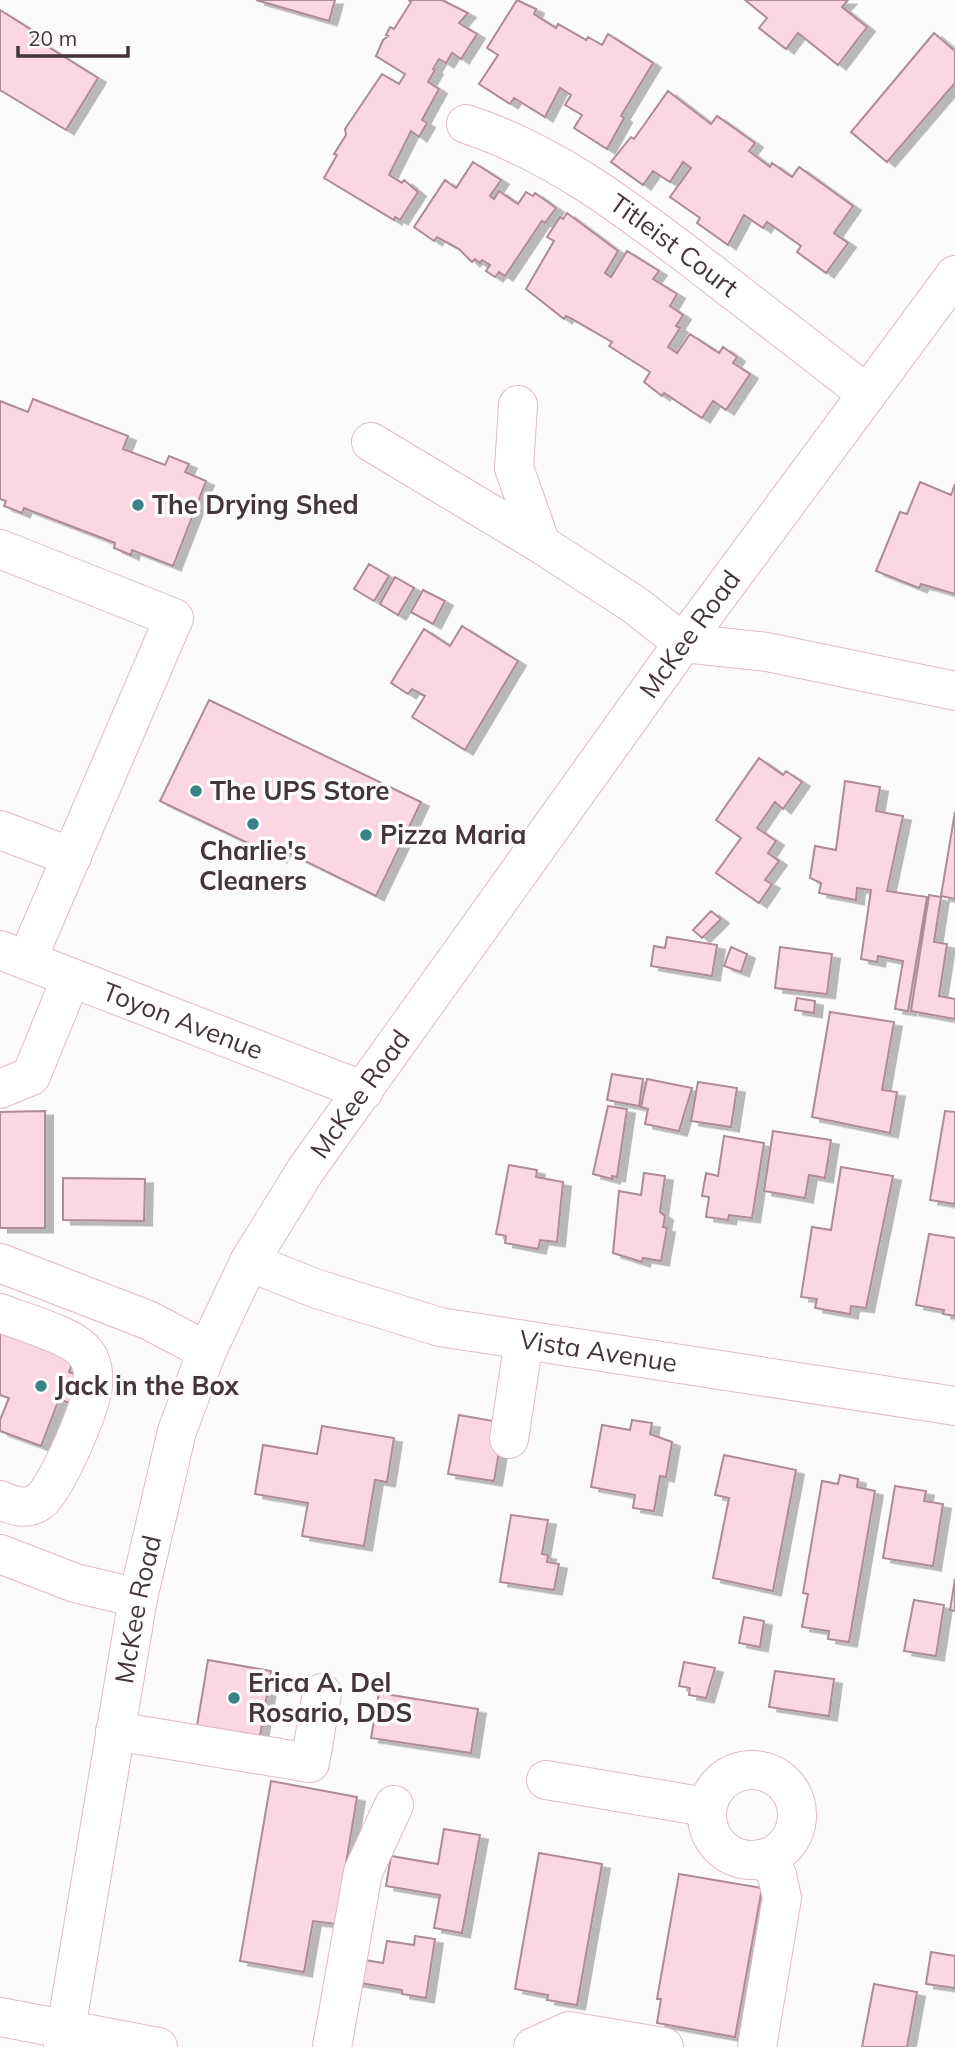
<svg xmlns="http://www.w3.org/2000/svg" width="955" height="2047" font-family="Mulish,sans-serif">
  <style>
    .building { fill: #fad7e3; stroke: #af8a98; stroke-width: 2; filter: url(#shadow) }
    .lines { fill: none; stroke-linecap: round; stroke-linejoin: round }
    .minor-casing { stroke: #e0bac8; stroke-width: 40 }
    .minor { stroke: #fff; stroke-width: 38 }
    .poi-dot { fill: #398285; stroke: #fbfbfb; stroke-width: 2.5 }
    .labels { text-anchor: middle; stroke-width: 7; stroke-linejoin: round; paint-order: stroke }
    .street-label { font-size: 26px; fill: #45353b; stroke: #fbfbfb }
    .poi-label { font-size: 26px; font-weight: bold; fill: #45353b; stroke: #fbfbfb; text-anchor: start }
  </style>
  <defs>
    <filter id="shadow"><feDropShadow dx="8" dy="4.5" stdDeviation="0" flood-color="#0004"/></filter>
  </defs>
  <rect width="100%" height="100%" fill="#fbfbfb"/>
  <path class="building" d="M256,0H335L329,21Z
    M442,0L468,13L459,23L477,34L461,59L452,53L446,63L439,59L433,69L435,70L428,82L439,89L422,120L427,123L419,137L411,131L389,175L402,183L404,180L418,192L400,220L395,217L394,220L324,178L337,155L334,154L346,135L345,129L382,74L399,84L405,74L376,56L383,40L388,36L386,35L390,27L394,29L411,2L409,0Z
    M517,0L536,9L534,14L556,28L558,24L586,40L588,37L602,45L608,34L653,63L621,116L624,118L607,149L574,128L582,115L565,105L571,95L560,88L545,117L514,98L510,104L479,84L498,55L487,48Z
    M745,0H848L842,7L867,27L838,65L798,33L786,49L759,28L767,18Z
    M0,10L30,29L28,34L98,78L66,130L0,90Z
    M934,33L955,51V83L887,162L851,132Z
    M668,91L711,124L717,116L755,143L749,151L770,167L772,163L792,177L799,167L853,206L834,233L848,243L826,273L797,252L801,246L767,222L763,228L744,215L728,245L697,223L700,218L670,197L691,168L683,162L670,182L653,171L643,185L611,162L631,137L634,139Z
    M473,162L501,180L490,196L494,199L499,191L518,204L526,192L533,196L535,193L556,208L545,223L542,221L505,276L499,272L495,277L486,271L490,265L482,260L480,263L475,259L472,262L459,249L437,237L434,241L414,227L445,180L456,188Z
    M567,213L618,251L605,273L611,277L627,251L659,271L653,279L677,294L670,306L683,315L676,326L680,328L668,347L677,353L690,334L719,353L723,347L737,357L733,363L750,374L726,410L713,401L702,418L664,393L662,396L644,382L650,372L609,346L612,342L572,319L566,316L564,319L526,289L554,241L547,237L560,217L563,219Z
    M33,399L128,436L123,449L165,465L169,456L189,464L185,472L206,481L173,566L132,550L131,555L114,548L115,543L24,508L22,513L4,506L6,501L0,499V401L28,412Z
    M920,482L951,495L955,484V594L921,584L919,588L876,571L900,512L907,514Z
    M369,564L389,576L374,601L354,589Z
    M395,577L414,588L398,615L380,604Z
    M423,590L445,601L433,624L411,612Z
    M462,626L518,661L465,750L412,717L425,696L412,689L408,694L391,683L424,629L450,646Z
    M209,700L421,802L376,896L283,850L279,858L160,801Z
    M759,758L783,775L786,771L802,782L783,809L775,802L757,828L776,841L768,853L779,861L765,880L772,884L759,903L716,873L741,838L716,820Z
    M845,781L880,787L876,811L903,816L887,891L927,897L908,1011L895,1009L903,961L878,956L877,962L861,959L871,890L857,888L856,900L819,893L821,883L810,878L815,846L836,850Z
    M955,812V899L941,896Z
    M929,895L941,897L934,942L947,944L939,996L955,999V1019L911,1011Z
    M711,911L721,919L702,938L693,930Z
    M667,937L717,945L712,976L651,966L654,946L665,948Z
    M731,947L747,954L741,972L724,966Z
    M780,947L832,954L827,994L775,988Z
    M797,998L815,1001L814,1013L795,1010Z
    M830,1012L894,1022L882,1090L897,1092L890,1133L812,1117Z
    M612,1074L643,1079L639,1106L607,1100Z
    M647,1079L692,1088L679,1131L645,1124L648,1109L641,1107Z
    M698,1082L737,1088L731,1127L691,1121Z
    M608,1106L627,1109L617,1177L612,1176V1179L593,1174Z
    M45,1111V1228H0V1112Z
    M945,1111L955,1112V1204L930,1200Z
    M773,1131L831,1140L825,1178L809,1175L805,1198L764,1191Z
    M724,1136L764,1143L752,1218L729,1215L728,1220L706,1217L709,1197L702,1196L706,1173L718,1176Z
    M509,1165L537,1170L536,1177L563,1182L557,1242L540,1240L538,1249L505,1243L506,1236L496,1234Z
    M841,1167L893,1176L866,1308L851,1306L850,1314L815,1308L817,1299L801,1297L812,1227L831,1230Z
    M644,1173L665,1176L660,1212L665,1216L663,1227L667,1228L661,1261L643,1258L642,1262L613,1253L619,1191L641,1195Z
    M63,1178L145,1179L144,1221L63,1220Z
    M929,1234L955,1238V1316L943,1314L944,1310L916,1305Z
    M0,1325L76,1354L69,1372L85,1378L75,1405L59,1399L41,1446L0,1431V1420L9,1398L0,1395Z
    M459,1415L504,1423L494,1481L448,1474Z
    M632,1420L652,1423L650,1434L672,1442L666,1477L660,1476L654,1511L633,1508L635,1495L591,1487L602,1425L630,1430Z
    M322,1426L394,1438L387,1482L375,1480L364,1546L302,1536L308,1503L255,1494L263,1445L317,1454Z
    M724,1455L796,1470L773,1591L713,1578L729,1498L715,1495Z
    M840,1475L858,1479L857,1487L875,1491L849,1642L828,1639L829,1631L802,1627L808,1594L803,1593L822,1481L838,1484Z
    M895,1486L926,1491L924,1501L943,1504L933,1566L883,1558Z
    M511,1515L548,1520L542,1554L548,1555L547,1562L559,1564L554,1590L500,1582Z
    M955,1579V1611L950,1610Z
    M914,1600L944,1605L936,1656L904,1651Z
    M744,1617L764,1621L760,1647L739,1643Z
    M208,1660L271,1671L260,1736L197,1726Z
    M684,1662L715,1668L706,1698L689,1695L690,1688L679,1686Z
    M775,1671L834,1679L829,1716L769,1707Z
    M379,1693L478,1709L471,1753L371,1738Z
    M271,1781L357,1797L336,1924L313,1921L304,1972L240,1961Z
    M444,1829L480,1835L462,1933L434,1928L440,1895L386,1886L391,1856L438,1864Z
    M539,1853L602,1864L577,2005L547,2000L548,1995L515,1989Z
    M679,1874L762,1888L735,2037L657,2023L661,1999H657Z
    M415,1936L435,1939L426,1998L402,1994V1990L354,1982L358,1959L383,1963L387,1941L414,1945Z
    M931,1952L955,1956V1988L926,1984Z
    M874,1984L917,1992L907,2047H862Z"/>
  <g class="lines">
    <g class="minor-casing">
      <g id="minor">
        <path id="s1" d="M466,124C554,153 624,207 698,263C754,306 811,350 867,394"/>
        <path d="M371,442L541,544L514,468L518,405"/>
        <path d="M541,544L635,605L683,643L767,652L955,691"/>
        <path d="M0,549L174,618L27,960"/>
        <path d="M0,830L72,857"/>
        <path id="s2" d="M0,950L364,1091"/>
        <path d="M0,1089L31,1076L71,978"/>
        <path id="s3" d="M249,1262L317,1289L440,1327L955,1406"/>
        <path d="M0,1263L148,1320L207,1351"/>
        <path d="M0,1313C22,1322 68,1334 83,1350C92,1359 94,1373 93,1385C92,1406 56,1489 40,1501C27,1511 13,1506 0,1500"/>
        <path d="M509,1439L524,1340"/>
        <path d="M0,1554L75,1583L138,1598"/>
        <path d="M115,1731L310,1763L322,1693"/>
        <circle cx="752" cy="1815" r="45"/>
        <path d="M546,1780L706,1807"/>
        <path d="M0,2017L158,2047"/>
        <path id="s4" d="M63,2047L138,1598L177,1431L207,1351L249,1262L305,1171L683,643L955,275"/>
        <path d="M332,2047L363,1872L394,1805"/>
        <path d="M533,2047L569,2031L664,2047"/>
        <path d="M757,2047L782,1898L777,1875L766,1859"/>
      </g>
    </g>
    <use href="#minor" class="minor"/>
  </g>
  <g class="poi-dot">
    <circle cx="138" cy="505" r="7"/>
    <circle cx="196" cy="791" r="7"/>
    <circle cx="253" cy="824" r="7"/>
    <circle cx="366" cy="835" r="7"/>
    <circle cx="41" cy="1386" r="7"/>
    <circle cx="234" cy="1698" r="7"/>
  </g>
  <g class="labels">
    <g class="street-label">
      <text dy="9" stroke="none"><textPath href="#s1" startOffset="242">Titleist Court</textPath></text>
      <text dy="9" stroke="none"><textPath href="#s4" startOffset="1578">McKee Road</textPath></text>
      <text dy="9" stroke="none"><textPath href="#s2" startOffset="196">Toyon Avenue</textPath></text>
      <text dy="9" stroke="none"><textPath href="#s4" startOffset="1012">McKee Road</textPath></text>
      <text dy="9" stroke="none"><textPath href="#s3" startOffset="362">Vista Avenue</textPath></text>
      <text dy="9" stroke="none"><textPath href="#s4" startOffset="444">McKee Road</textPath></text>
    </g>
    <g class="poi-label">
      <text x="152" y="514">The Drying Shed</text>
      <text x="210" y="800">The UPS Store</text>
      <text x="380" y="844">Pizza Maria</text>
      <text x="253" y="860" text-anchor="middle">Charlie's<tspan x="253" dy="30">Cleaners</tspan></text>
      <text x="55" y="1395">Jack in the Box</text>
      <text x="248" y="1692">Erica A. Del<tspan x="248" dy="30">Rosario, DDS</tspan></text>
    </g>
  </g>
  <path d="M18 46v10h110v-10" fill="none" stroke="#45353b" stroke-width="3.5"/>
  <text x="28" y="46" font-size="21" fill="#45353b" stroke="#fbfbfb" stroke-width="5" paint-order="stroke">20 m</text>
</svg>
